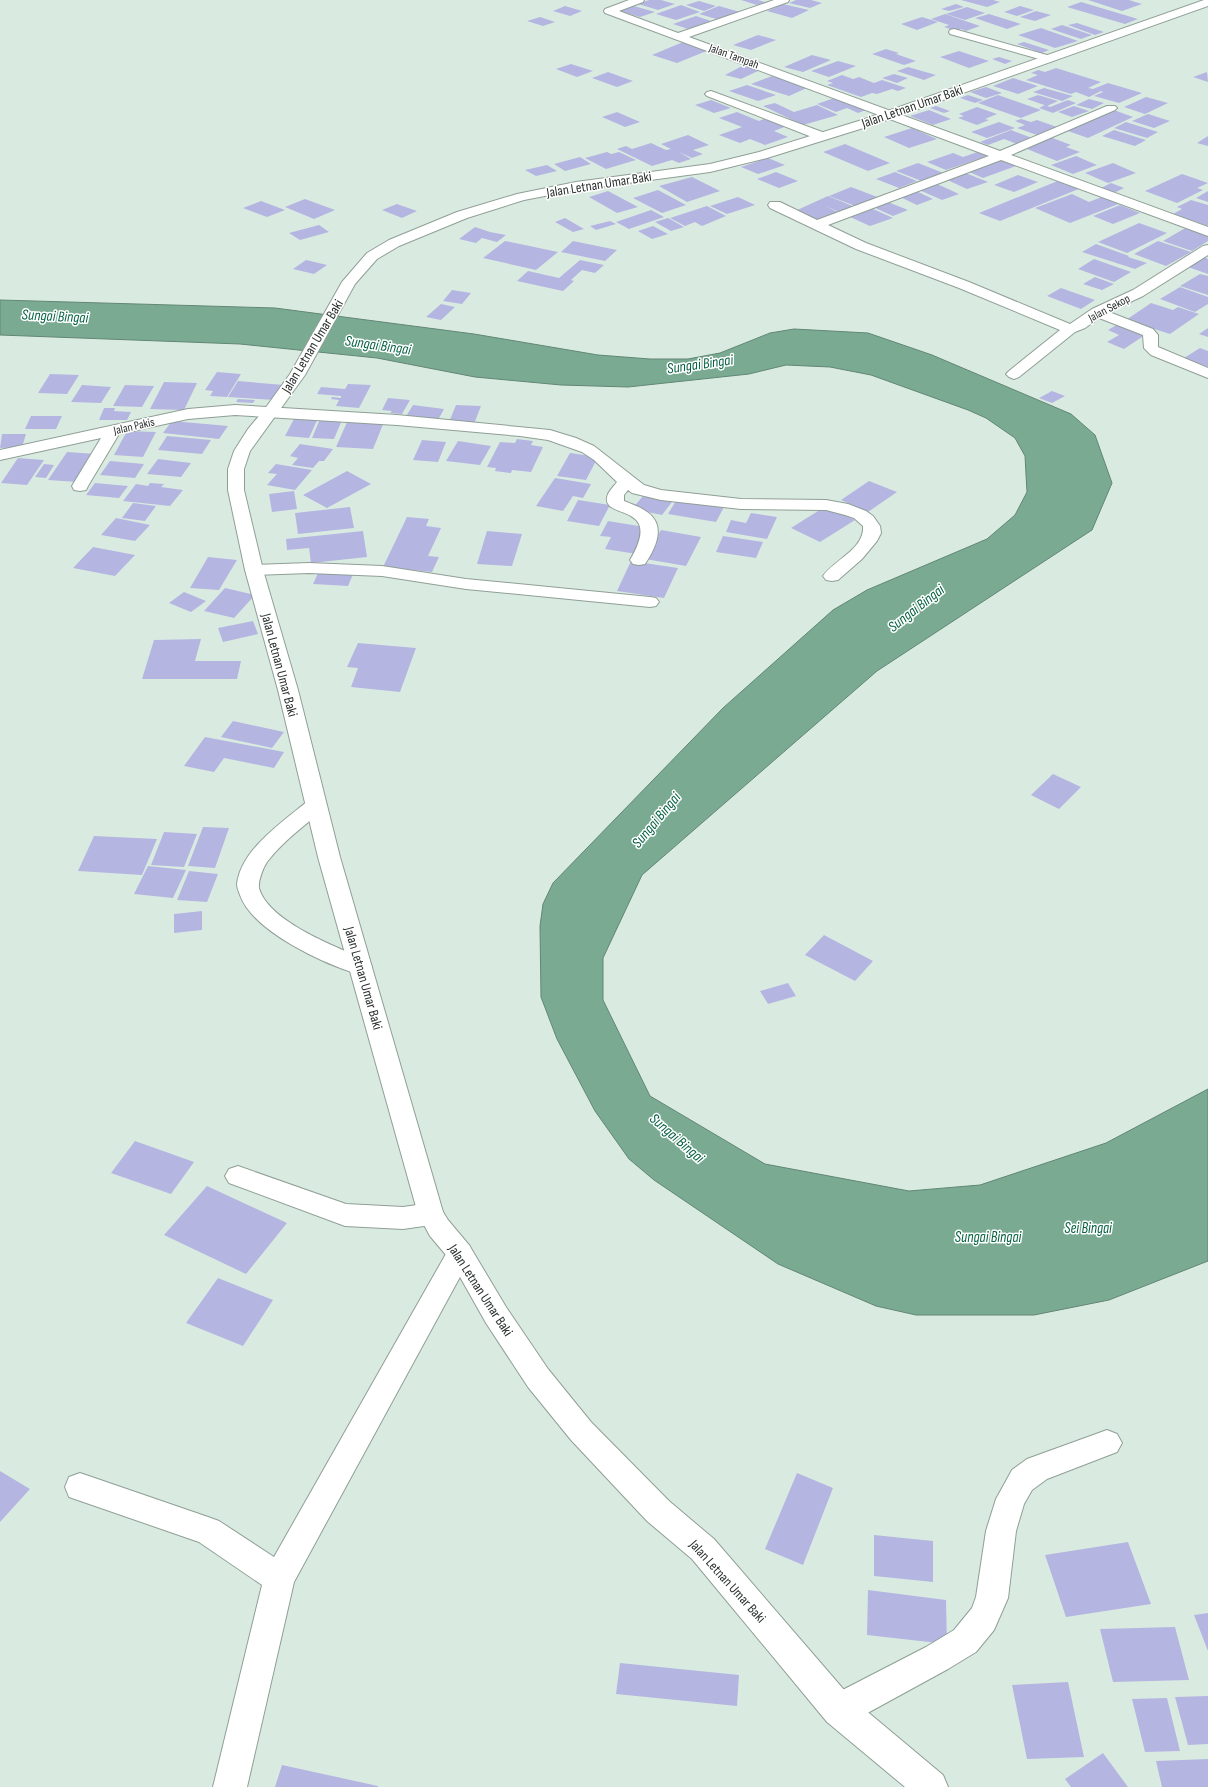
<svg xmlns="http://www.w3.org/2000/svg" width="1208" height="1787" font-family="'Sofia Sans Condensed',sans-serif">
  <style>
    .water { fill: #7aab92; stroke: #628674 }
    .building { fill: #b5b5e2 }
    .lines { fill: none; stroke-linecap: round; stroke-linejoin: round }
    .minor-casing { stroke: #8f9f96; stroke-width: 2 }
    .tertiary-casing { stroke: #8f9f96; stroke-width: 2 }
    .minor { fill: #fff; fill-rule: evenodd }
    .tertiary { fill: #fff; fill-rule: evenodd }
    .labels { text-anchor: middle; stroke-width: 3; stroke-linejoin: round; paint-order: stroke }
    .far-street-label { font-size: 12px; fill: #2b312e; stroke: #fff }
    .street-label { font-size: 14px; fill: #2b312e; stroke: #fff }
    .water-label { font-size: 15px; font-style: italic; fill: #076242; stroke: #fff }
  </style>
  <rect width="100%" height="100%" fill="#d9ebe1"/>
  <path class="water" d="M0,300L275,308L474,334L598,355L650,359H688L720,353L770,333L794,329L868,333L932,355L1071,414L1095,435L1112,483L1092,530L877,671L642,875L603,958V1000L650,1096L765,1164L909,1191L980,1185L1106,1143L1208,1089V1261L1109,1300L1034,1315H916L876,1306L778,1264L654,1180L629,1159L595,1111L557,1039L541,997L540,926L543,904L553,883L723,708L833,610L867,590L987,539L1015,515L1027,492L1025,456L1015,438L986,418L968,410L871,375L830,367L786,365L749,374L628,387L561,385L475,377L377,358L240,344L0,335Z"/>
  <path class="building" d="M649,0H661L675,4L658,10L638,4Z
    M741,0H758L765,2L757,5Z
    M796,0H811L822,3L810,8L789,3Z
    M961,0H993L1000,2L987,7Z
    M1088,0H1129L1142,4L1122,11Z
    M699,1L716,6L704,11L686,5Z
    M1081,2L1138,19L1125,24L1067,7Z
    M783,4L809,10L792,18L767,11Z
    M956,4L964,7L949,11L941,9Z
    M681,5L700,12L676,20L656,14Z
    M565,6L582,11L570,16L553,11Z
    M634,6L655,12L640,17L620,11Z
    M719,6L740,12L720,20L699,14Z
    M1020,6L1034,10L1017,16L1004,12Z
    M967,7L985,13L965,20L946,14Z
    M1036,11L1051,15L1035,21L1020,17Z
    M945,14L980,26L966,31L961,29L956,31L944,27L949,25L931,19Z
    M989,14L1021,24L1007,29L975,18Z
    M696,16L711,21L688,29L673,24Z
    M540,17L555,22L543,26L527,21Z
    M922,17L938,22L917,30L901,24Z
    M1077,23L1104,32L1095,35L1068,25Z
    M1062,25L1092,35L1081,39L1051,29Z
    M1041,28L1078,41L1055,48L1018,35Z
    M758,35L776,40L751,50L733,45Z
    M683,42L709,50L677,63L652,55Z
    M1024,42L1049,50L1042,53L1017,44Z
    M886,49L899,53L896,54L916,61L904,65L872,54Z
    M959,51L989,61L969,68L940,57Z
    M812,55L831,60L803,72L784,67Z
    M999,57L1012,61L1005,64L992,59Z
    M838,61L856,66L829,77L811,71Z
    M571,64L593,71L577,77L556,69Z
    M744,65L760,70L741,79L725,75Z
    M908,67L936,75L924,80L897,71Z
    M1056,68L1101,82L1088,88L1093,89L1108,83L1142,93L1119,103L1094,96L1103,92L1101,91L1089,97L1076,92L1071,94L1026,80L1038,75L1031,73L1038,70L1045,72Z
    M608,72L633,81L617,87L592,78Z
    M1207,72L1208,82L1193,77Z
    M894,74L908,78L897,83L882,78Z
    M842,75L853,79L859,77L874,83L882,80L906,88L898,91L892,89L877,94L872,93L861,97L827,85L833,83L827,81Z
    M772,76L809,87L789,96L751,84Z
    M1013,78L1038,86L1018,94L993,86Z
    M747,85L776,95L758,101L729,91Z
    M986,87L1002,93L986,98L970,92Z
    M1044,88L1073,96L1062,101L1033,92Z
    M968,95L983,100L975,103L960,98Z
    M998,95L1041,110L1021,118L978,103Z
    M1038,95L1058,101L1047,106L1027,99Z
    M837,97L866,110L858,113L847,108L836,112L817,104Z
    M1146,97L1168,103L1145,114L1124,107Z
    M1089,99L1104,103L1092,109L1076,105Z
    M711,100L731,108L714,113L695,105Z
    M1068,100L1076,103L1053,113L1039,108L1045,105L1050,107Z
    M775,103L794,112L817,105L838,115L803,125L763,106Z
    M936,106L950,111L944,113L930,108Z
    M1074,106L1089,111L1072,117L1058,112Z
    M977,107L997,114L985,119L989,120L977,125L958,118L964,116L959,114Z
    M929,110L951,119L933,125L910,116Z
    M1114,110L1133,117L1088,138L1068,131L1083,124H1081Z
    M617,112L640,122L625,127L602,117Z
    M737,112L759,121L766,118L787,126L774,131L788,137L765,145L750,139L740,143L719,135L742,127L719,118Z
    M1148,114L1170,121L1154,128L1132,121Z
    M1021,119L1031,122L1037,120L1057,127L1037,135L1017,128L1025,125L1015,121Z
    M999,122L1015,128L987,138L971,132Z
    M1126,122L1158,132L1147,138L1114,128Z
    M912,128L937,139L909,148L884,137Z
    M1011,130L1032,138L1017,144L1004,139L988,145L980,142Z
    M1114,130L1146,140L1135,146L1102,136Z
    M688,135L709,145L693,150L703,154L692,158L679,152L691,159L679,163L672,160L652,166L617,149L626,146L632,149L651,143L666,150L671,149L661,144Z
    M1208,136V146L1197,143Z
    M1050,137L1071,145L1066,147L1080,152L1057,161L1022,147Z
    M845,144L890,163L868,171L823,152Z
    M983,150L993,154L946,170L927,162L953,153L963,157Z
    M607,152L611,154L619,152L636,160L606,169L585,158Z
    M1076,156L1097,165L1073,174L1051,165Z
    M580,157L591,164L565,171L554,164Z
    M768,158L785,165L758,174L741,167Z
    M1001,160L1016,166L983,178L967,171Z
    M918,163L946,174L924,182L896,171Z
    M1113,163L1136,173L1108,183L1085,173Z
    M547,165L557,171L536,176L525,170Z
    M776,172L798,181L779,188L757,179Z
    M895,172L917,181L899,188L876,179Z
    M963,172L988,182L967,189L943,178Z
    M1182,174L1208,183L1197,188L1203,190L1177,203L1145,191Z
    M1018,175L1038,182L1014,192L994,185Z
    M692,177L720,191L687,202L659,186Z
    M1060,180L1081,188L1000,221L979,213Z
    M935,183L959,194L942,200L917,189Z
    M1111,183L1124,188L1112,194L1099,189Z
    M851,187L880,198L858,207L829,196Z
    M658,190L686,205L662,213L633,198Z
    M608,191L638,207L617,213L589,197Z
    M916,191L933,199L917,205L900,197Z
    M1208,191V202L1196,198Z
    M1072,194L1089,202L1104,196L1121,203L1070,223L1035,208Z
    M828,196L855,207L842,213L825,206L840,213L818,221L795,211Z
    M738,197L755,205L727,214L710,206Z
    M305,199L335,210L314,219L285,207Z
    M1191,200L1208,205V226L1173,214L1182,209L1177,207Z
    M261,201L285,210L267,217L243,208Z
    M888,202L908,210L893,216L873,207Z
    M397,204L417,211L402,218L382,210Z
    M1120,205L1140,213L1113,224L1093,216Z
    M707,206L726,216L702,226L695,222L685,226L670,218Z
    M873,209L893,218L870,226L850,217Z
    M651,210L664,217L629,229L616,222Z
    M565,218L584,229L573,232L555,222Z
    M668,218L684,227L671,231L655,222Z
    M610,221L616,224L596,230L590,226Z
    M1139,223L1167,233L1127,253L1098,242Z
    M319,225L329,232L300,240L289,233Z
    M653,226L668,234L652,239L638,231Z
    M475,227L490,232L506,235L497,242L482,238L476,243L459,239Z
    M1187,227L1208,234V241L1192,251L1163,241Z
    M505,241L558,252L536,270L483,258Z
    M573,241L617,250L605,261L561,252Z
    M1158,241L1191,252L1166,266L1134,254Z
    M1096,244L1129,256L1128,257L1147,263L1135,269L1082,252Z
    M1202,256L1208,259V274L1185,266Z
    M1094,259L1131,272L1114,282L1078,269Z
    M306,260L327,265L314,274L293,269Z
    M580,260L604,265L595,273L582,270L571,280L574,281L563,291L517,281L528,271L559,278Z
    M1200,274L1208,276V295L1180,286Z
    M1095,277L1114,284L1102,290L1083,284Z
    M1180,287L1208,297V304L1195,312L1160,299Z
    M1061,288L1095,300L1081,309L1047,296Z
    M452,290L471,293L462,304L443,301Z
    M1151,303L1173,310L1178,307L1199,314L1170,334L1126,320Z
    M441,304L455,307L441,320L426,317Z
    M1120,323L1148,333L1124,349L1107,342L1119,335L1108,330Z
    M1208,328V337L1199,334Z
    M1200,348L1208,351V367L1184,358Z
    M217,372L241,374L227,397L210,396L213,391L205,390Z
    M50,374L79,375L67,394L38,393Z
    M238,381L284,385L275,400L228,397Z
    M164,382L197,383L184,410L150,409Z
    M348,384L371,385L359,408L336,406L339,400L331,399L332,397L341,398V396L317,394L321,387L345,389Z
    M82,385L111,387L101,403L71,402Z
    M125,385L154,386L142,407L113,406Z
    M1052,391L1065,396L1052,403L1039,398Z
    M388,398L410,400L402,414L390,413L392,411L382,410Z
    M238,399L255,400L253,403L236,402Z
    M413,405L444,409L437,422L405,418Z
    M456,405L481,406L474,424L449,422Z
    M104,408H115L114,411L131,412L127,420H99Z
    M31,416H62L56,429H25Z
    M295,417L318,418L309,438L285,436Z
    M320,419L342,420L334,439L312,438Z
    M348,420L384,422L373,449L336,447Z
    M172,421L228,426L219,439L163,433Z
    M127,431L156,432L143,457L114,455Z
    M2,434H26L22,447L0,448Z
    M167,436L211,440L202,454L158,450Z
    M517,439L533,441L531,445L543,447L531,472L512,470L511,473L495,471L496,468L487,467L500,442L515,443Z
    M422,440L446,442L438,462L413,460Z
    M458,441L491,446L480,465L446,461Z
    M300,444L333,449L324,461H319L313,468L292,465L298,458L290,456Z
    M67,452L96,454L78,482L48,480Z
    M570,453L598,457L586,480L557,476Z
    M18,458L44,460L27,485L1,483Z
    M158,459L191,463L181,477L147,474Z
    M110,461L144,464L135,478L100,475Z
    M44,464L54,465L46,478L35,477Z
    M276,464L312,470L295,490L267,485L277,474L268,473Z
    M347,471L371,484L327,508L303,495Z
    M555,478L591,484L583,498L573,496L563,511L536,506Z
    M869,481L897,492L868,512L841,500Z
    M95,483L128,486L119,498L86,495Z
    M150,483L164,484L161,487L183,490L170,506L123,501L136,484L148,486Z
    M294,491L297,509L272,512L269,494Z
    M643,496L672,502L662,515L632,509Z
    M677,499L724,507L716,522L668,514Z
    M578,500L610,505L599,526L567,521Z
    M133,503L156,506L145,521L122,518Z
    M826,506L855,520L820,542L791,528Z
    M350,507L354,528L298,534L295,513Z
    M751,513L777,517L767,539L726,532L731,520L746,523Z
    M407,517L429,519L426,526L441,528L428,556L439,557L432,572L383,567Z
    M116,518L150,525L135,541L101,535Z
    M608,521L651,528L637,554L605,549L611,537L600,536Z
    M661,530L701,537L686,566L645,559Z
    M363,531L367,557L311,563L309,548L287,550L286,539Z
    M487,531L522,534L512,566L477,564Z
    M723,536L763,542L756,558L716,552Z
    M93,547L135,555L115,576L73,568Z
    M208,557L237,560L219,590L190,588Z
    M631,561L678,568L664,598L617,591Z
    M320,569L354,572L348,586L313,584Z
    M225,588L255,595L234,618L204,611Z
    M184,592L206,601L191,612L169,603Z
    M253,621L258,634L223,642L218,628Z
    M201,639L195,661H241L237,679H142L154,640Z
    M358,643L416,648L400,692L351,687L358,668L347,667Z
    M233,721L284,732L272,748L221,737Z
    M205,737L284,752L274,768L224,758L214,772L184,766Z
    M1053,774L1081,787L1059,809L1031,795Z
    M203,827L229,828L215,868L188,866Z
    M164,832L197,834L184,867L151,865Z
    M94,836L157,839L142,875L78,871Z
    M148,866L186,870L173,898L134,894Z
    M189,871L218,874L207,902L177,900Z
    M202,911V930L174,933V914Z
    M824,935L873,961L855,981L805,955Z
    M788,983L796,996L768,1004L760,991Z
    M135,1141L194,1162L171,1194L111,1173Z
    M207,1186L287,1223L246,1274L164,1235Z
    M218,1278L273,1300L243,1346L186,1323Z
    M0,1471L30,1489L0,1522Z
    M797,1473L833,1488L803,1565L765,1549Z
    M874,1535L933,1541V1582L874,1576Z
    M1128,1542L1151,1604L1066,1617L1045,1555Z
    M868,1590L946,1600L947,1644L867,1635Z
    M1208,1613V1651L1194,1615Z
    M1175,1627L1189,1680L1113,1682L1100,1629Z
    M620,1663L739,1675L737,1706L616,1694Z
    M1068,1682L1084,1757L1027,1759L1012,1685Z
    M1208,1696V1744L1188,1745L1175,1697Z
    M1167,1698L1180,1751L1145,1752L1132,1699Z
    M1103,1753L1128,1787H1071L1065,1779Z
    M1208,1759V1787H1162L1156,1761Z
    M282,1765L378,1786V1787H275Z"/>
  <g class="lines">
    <g class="minor-casing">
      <path id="minor" d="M629,0H644L643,2L619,11L678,33L774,0H789L788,2L689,37L1000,151L1107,106H1115L1117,108L1115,110L1011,155L1208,227V236L1001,160L828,225L866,243L969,282L1070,324L1092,309L1133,290L1203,246L1208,245V255L1143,296L1109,312L1153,329L1158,335V347L1208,368V378L1151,355L1144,348L1143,335L1099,318L1085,328L1075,332L1019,377L1014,379L1009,377L1006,374L1009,371L1060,330L959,288L856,249L770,208L768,205L770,202H780L817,220L989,156L605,13L604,11L605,9Z
        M954,29L1054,57L1056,59L1050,62L950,34L949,32L950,30Z
        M711,91L825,133L827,136L825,139H817L707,96L705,94L707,92Z
        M235,405L397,415L550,430L576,438L594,446L644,485L661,490L741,499L826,500L848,504L866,511L873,516L880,526L881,533L877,541L862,559L838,580L832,581L826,580L823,576C834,560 865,549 863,526L854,518L845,515L826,510L741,509L661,500L632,493L628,490L624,495V501C631,504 638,506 644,510C667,523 657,546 645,564L639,565L633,564L630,560C666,499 597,522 608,494C610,490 614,486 617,482L594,460L582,452L548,440L520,436L397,425L235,415L188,419L119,434L88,486L86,490L80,491L74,490L72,486L101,438L0,460V450L188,409Z
        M309,563L382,566L466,579L650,597L656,598L659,602L656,606L650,607L466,589L382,576L309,573L254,575L248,574L245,570L248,566L254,565Z
        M316,798L323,800L326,805L323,810C304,826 282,842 267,862C263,868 258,881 259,888C268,922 339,948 369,961L372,967L369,973L361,975C326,965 253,932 240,895C239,892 237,888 237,884C241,849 284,821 309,800Z
        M238,1166L346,1204L403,1207L431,1203L440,1206L444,1214L440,1222L431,1225L403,1229L345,1226L229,1183L225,1176L229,1169Z
        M460,1242L469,1245L473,1253L294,1582L247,1787H213L262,1585L199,1542L69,1497L65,1487L69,1477L80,1473L208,1517L219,1521L274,1557L451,1245Z
        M1107,1430L1117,1434L1122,1443L1117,1452L1047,1479L1032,1490L1024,1504L1016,1531L1008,1598L994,1630L976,1652L948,1669L851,1722L839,1726L827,1722L823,1710L827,1698L926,1647L954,1630L972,1608L976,1597L986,1531L996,1499L1012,1470L1027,1459Z"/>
    </g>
    <g class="tertiary-casing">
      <path id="tertiary" d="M1204,0H1208V6L873,125L767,158L710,172L576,190L524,200L467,218L399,246L377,259L355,284L305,375L250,451L244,469V490L263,570L298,690L340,857L443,1212L448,1220L469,1245L506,1307L548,1369L591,1422L669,1501L714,1539L851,1698L943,1775L948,1787H905L827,1722L692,1559L647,1521L571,1440L528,1387L486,1323L451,1261L430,1236L418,1214L318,857L278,690L245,570L228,490V469L234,451L248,429L264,410L290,374L342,282L367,253L389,240L457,212L517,194L576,182L710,164L759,152L865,119Z"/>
    </g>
    <use href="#minor" class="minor"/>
    <use href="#tertiary" class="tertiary"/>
  </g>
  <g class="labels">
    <g class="far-street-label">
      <text transform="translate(734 56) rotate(20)" y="4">Jalan Tampah</text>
      <text transform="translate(1109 308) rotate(-28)" y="4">Jalan Sekop</text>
      <text transform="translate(134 426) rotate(-13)" y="4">Jalan Pakis</text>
    </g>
    <g class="street-label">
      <text transform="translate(912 106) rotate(-19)" y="5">Jalan Letnan Umar Baki</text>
      <text transform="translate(599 184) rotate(-9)" y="5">Jalan Letnan Umar Baki</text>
      <text transform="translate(312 346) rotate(-59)" y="5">Jalan Letnan Umar Baki</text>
      <text transform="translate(280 665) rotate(75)" y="5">Jalan Letnan Umar Baki</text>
      <text transform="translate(364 978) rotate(74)" y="5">Jalan Letnan Umar Baki</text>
      <text transform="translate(481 1290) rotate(57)" y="5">Jalan Letnan Umar Baki</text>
      <text transform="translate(728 1581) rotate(48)" y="5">Jalan Letnan Umar Baki</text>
    </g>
    <g class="water-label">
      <text transform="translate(55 316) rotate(3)" y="5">Sungai Bingai</text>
      <text transform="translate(378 345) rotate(8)" y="5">Sungai Bingai</text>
      <text transform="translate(700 364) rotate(-8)" y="5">Sungai Bingai</text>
      <text transform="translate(916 608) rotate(-38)" y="5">Sungai Bingai</text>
      <text transform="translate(656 820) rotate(-50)" y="5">Sungai Bingai</text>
      <text transform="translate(677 1138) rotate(41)" y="5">Sungai Bingai</text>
      <text x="1088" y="1233">Sei Bingai</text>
      <text x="988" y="1242">Sungai Bingai</text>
    </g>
  </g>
</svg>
